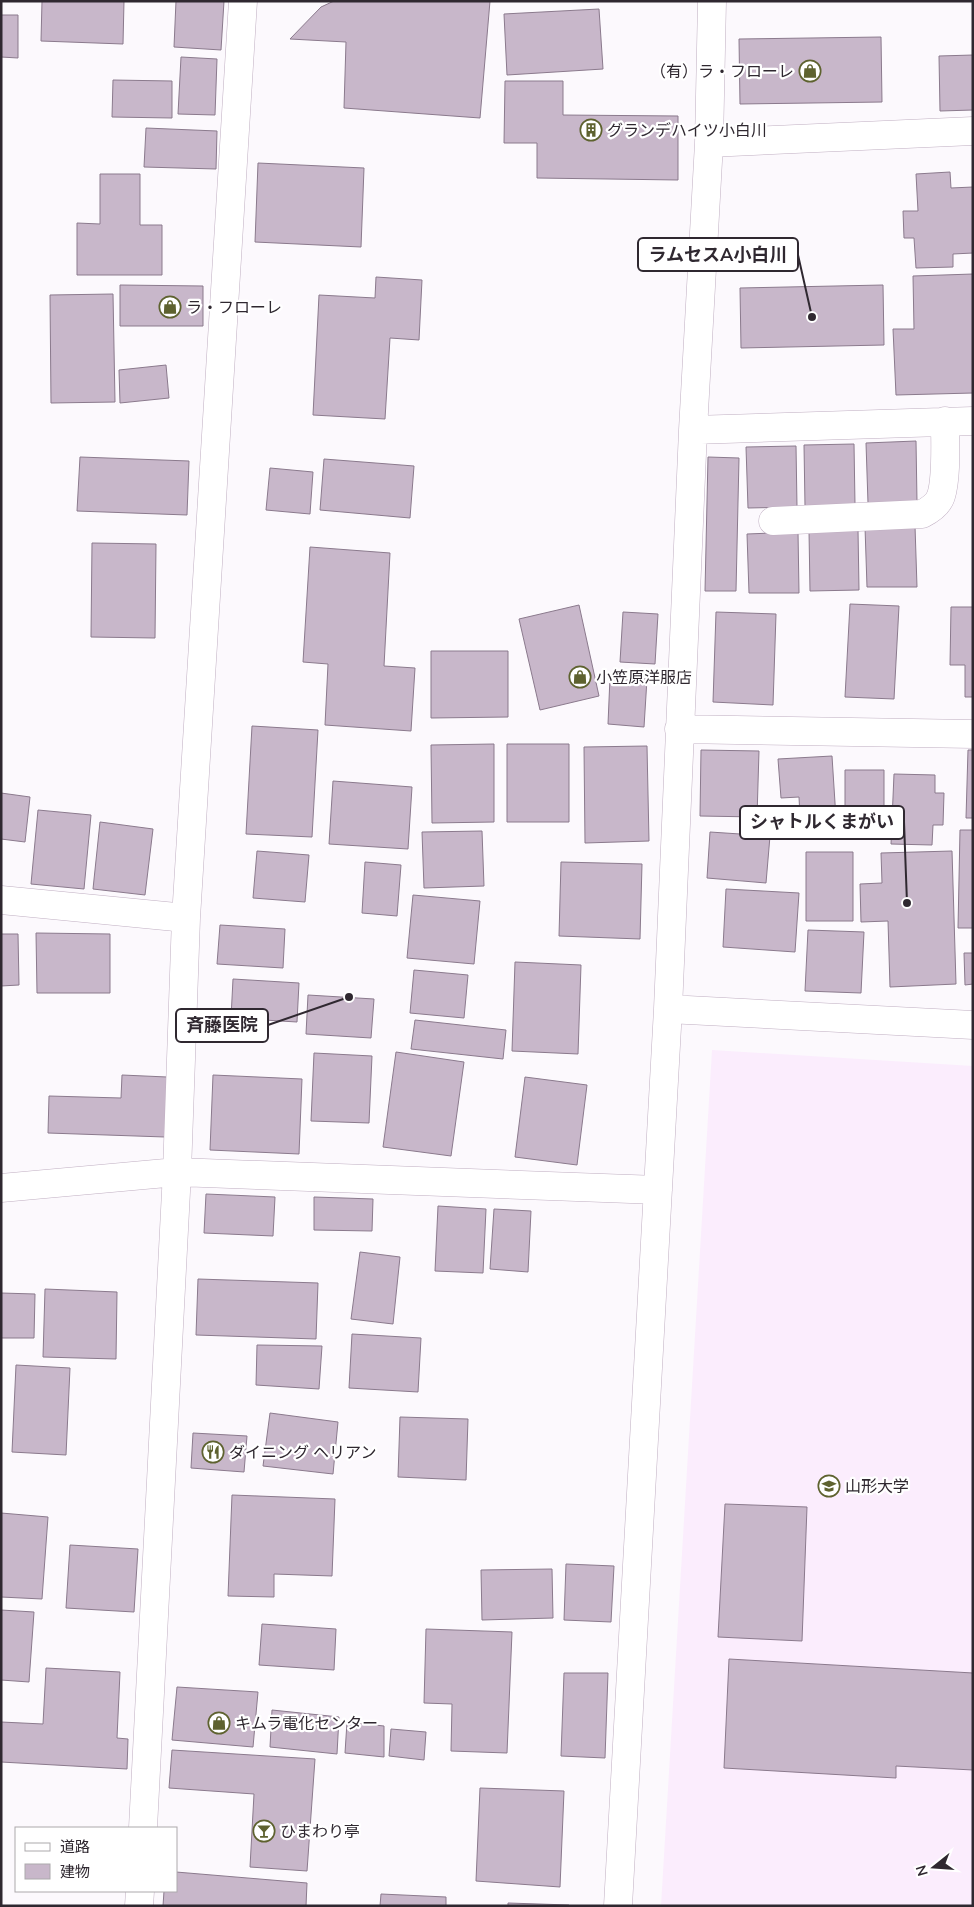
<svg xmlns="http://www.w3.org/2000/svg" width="974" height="1907" font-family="'Nunito Sans','Noto Sans JP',sans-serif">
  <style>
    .built { fill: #fbedfd }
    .building { fill: #c8b7ca; stroke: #8b7a8d }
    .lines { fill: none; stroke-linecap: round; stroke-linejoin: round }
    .minor-casing { stroke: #c0afc2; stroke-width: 29 }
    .minor { stroke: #fff; stroke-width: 28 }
    .labels { text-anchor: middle; stroke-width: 4.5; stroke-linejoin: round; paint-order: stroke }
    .poi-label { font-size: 16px; fill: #2f2830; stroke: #fff; text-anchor: start }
    .leader { fill: none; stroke: #2f2830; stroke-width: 2 }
    .callout-dot { fill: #2f2830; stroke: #fff; stroke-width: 2 }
    .callout { fill: #fff; stroke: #2f2830; stroke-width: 2 }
    .callout-label { font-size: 18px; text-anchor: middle; font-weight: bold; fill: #2f2830 }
  </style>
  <rect width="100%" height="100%" fill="#fcf9fd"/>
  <path class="built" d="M712,1050L973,1066V1906H661Z"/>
  <path class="building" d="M42,1H124L123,44L41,41Z
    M176,1H224L221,50L174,47Z
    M334,1H490L480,118L344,108L346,42L290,39L321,7Z
    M599,9L603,69L507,75L504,14Z
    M1,15H18V58L1,57Z
    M881,37L882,102L740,104L739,39Z
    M973,55V110L940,111L939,56Z
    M181,57L217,59L215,115L178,114Z
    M113,80L172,81V118L112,117Z
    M505,81H563V115L678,116V180L537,178V143H504Z
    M146,128L217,131L216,169L144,167Z
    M258,163L364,168L361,247L255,242Z
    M950,172L951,188L973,187V253L953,254V267L916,268L914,238H904L903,211H918L916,174Z
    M100,174H140V225H162V275H77V223L100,224Z
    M973,274V393L896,395L893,329H914L913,276Z
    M376,277L422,280L419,340L390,338L385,419L313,415L319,295L375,298Z
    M120,285L203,286V326H120Z
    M883,285L884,345L741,348L740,288Z
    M113,294L115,402L51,403L50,295Z
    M166,365L169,398L120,403L119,370Z
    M916,441L917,502L868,503L866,443Z
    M854,444L855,505L805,506L804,445Z
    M796,446L797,507L748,508L746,447Z
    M80,457L189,461L187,515L77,511Z
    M708,457L739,458L736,591H705Z
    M324,459L414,466L410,518L320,510Z
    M270,468L313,472L310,514L266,510Z
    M915,526L917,587H867L865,527Z
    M858,530L859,590L810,591L809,531Z
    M798,532L799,593H749L747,534Z
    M92,543L156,544L155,638L91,637Z
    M310,547L390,553L384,666L415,668L411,731L325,725L328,664L303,662Z
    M850,604L899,606L894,699L845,697Z
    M579,605L599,696L540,710L519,619Z
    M951,607H973V697H965V665H950Z
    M623,612L658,614L655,664L620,662Z
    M716,612L776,614L773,705L713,702Z
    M431,651H508V717L431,718Z
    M610,677L647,679L644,727L608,724Z
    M252,726L318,730L312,837L246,834Z
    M494,744V822L432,823L431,745Z
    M507,744H569V822H507Z
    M647,746L649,841L585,843L584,747Z
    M701,750L759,751L757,817L700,816Z
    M968,750H973V818H966Z
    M832,756L837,834L801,837L799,797L781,798L778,759Z
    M845,770H884V824H845Z
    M894,774L935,775V793H944L943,825H933L932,845L891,844Z
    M333,781L412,787L408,849L329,844Z
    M1,793L30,797L25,842L1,839Z
    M38,810L91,815L84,889L31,884Z
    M100,822L153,829L145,895L93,889Z
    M960,830H973V928H958Z
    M482,831L484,886L424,888L422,832Z
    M710,832L770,836L766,883L707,878Z
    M257,851L309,855L305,902L253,898Z
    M952,851L956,984L890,987L888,921L861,922L860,884L882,883L881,853Z
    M806,852H853V921H806Z
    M365,862L401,865L397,916L362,913Z
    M561,862L642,864L640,939L559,936Z
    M726,889L799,893L795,952L723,947Z
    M413,895L480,901L474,964L407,958Z
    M220,925L285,929L283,968L217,964Z
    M808,930L864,932L861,993L805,991Z
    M36,933L110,934V993H37Z
    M1,934H18L19,985L1,986Z
    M964,953H973V984L965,985Z
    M515,962L581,965L578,1054L512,1051Z
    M414,970L468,975L464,1018L410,1013Z
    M233,979L299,983L297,1022L231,1018Z
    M308,995L374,999L371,1038L306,1034Z
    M415,1020L506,1030L503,1059L411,1049Z
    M396,1052L464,1062L451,1156L383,1147Z
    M314,1053L372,1056L369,1123L311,1121Z
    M122,1075L167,1077L165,1137L48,1133L49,1096L121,1098Z
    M213,1075L302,1079L299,1154L210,1150Z
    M525,1077L587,1085L577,1165L515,1157Z
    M206,1194L275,1197L273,1236L204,1233Z
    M314,1197L373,1199L372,1231L314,1230Z
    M438,1206L486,1209L483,1273L435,1271Z
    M494,1209L531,1211L528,1272L490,1269Z
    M360,1252L400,1257L393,1324L351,1319Z
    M198,1279L318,1283L316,1339L196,1335Z
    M45,1289L117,1292L116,1359L43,1357Z
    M1,1293L35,1294L34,1338H1Z
    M352,1334L421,1338L418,1392L349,1388Z
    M257,1345L322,1346L319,1389L256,1385Z
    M16,1365L70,1368L66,1455L12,1452Z
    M270,1413L338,1422L333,1474L263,1466Z
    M400,1417L468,1419L466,1480L398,1477Z
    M193,1433L247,1436L244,1472L191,1468Z
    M232,1495L335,1499L332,1576L274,1574V1597L228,1596Z
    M725,1504L807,1507L802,1641L718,1637Z
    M1,1513L48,1517L42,1599L1,1597Z
    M70,1545L138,1549L134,1612L66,1608Z
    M566,1564L614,1566L611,1622L564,1620Z
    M552,1569L553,1618L482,1620L481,1570Z
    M1,1610L34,1612L29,1682L1,1680Z
    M262,1624L336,1629L334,1670L259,1665Z
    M426,1629L512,1632L507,1753L451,1751L452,1704L424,1703Z
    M729,1659L973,1673V1770L896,1766V1778L724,1768Z
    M46,1668L120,1672L117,1738L128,1739L127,1769L1,1762V1722L43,1724Z
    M564,1673H608L605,1758L561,1756Z
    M177,1687L258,1692L253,1747L172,1740Z
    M272,1710L339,1717L337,1754L270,1747Z
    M347,1722L384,1726V1757L345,1753Z
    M391,1729L426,1732L424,1760L389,1756Z
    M172,1750L315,1759L307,1871L250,1867L254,1794L169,1788Z
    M480,1788L564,1791L560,1887L476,1881Z
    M176,1872L307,1883L306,1906H163L164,1891H176Z
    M381,1894L446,1897V1906H380Z
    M508,1903L569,1905V1906H508Z"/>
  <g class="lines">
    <g class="minor-casing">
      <path id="minor" d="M709,143L973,131
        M693,430L973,421
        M773,521L922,514C930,510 938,505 941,496C947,477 945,442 945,421
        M679,729L973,734
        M1,900L186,918
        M668,1009L973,1025
        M1,1188L177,1172L658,1190
        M143,1828L177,1172L186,918L243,1
        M139,1906L140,1891
        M618,1906L668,1009L693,430L709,143L712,1"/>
    </g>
    <use href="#minor" class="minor"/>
  </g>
  <defs>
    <g id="shop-ring" transform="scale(1.125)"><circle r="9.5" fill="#fff" stroke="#5e622f" stroke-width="1.5"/><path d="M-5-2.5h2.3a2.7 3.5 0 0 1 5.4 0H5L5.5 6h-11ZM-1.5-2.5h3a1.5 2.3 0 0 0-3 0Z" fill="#5e622f"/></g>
    <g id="building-ring" transform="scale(1.125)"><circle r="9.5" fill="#fff" stroke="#5e622f" stroke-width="1.5"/><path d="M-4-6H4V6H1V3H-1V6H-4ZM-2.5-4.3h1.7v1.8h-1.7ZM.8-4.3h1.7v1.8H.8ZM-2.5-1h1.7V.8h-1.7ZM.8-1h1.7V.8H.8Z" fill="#5e622f"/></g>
    <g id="restaurant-ring" transform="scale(1.125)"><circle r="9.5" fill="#fff" stroke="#5e622f" stroke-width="1.5"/><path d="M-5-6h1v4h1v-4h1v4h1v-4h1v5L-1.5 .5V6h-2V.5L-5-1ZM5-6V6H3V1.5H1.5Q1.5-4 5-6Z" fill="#5e622f"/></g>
    <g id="university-ring" transform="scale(1.125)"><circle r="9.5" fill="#fff" stroke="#5e622f" stroke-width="1.5"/><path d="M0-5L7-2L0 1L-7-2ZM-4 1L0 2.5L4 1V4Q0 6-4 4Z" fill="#5e622f"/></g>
    <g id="bar-ring" transform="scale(1.125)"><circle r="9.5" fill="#fff" stroke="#5e622f" stroke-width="1.5"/><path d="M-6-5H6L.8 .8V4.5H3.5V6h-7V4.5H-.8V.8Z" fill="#5e622f"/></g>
  </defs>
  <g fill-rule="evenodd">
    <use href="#shop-ring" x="810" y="71"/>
    <use href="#building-ring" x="591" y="130"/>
    <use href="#shop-ring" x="170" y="307"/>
    <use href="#shop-ring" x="580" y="677"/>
    <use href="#restaurant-ring" x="213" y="1452"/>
    <use href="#university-ring" x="829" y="1486"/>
    <use href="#shop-ring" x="219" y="1723"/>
    <use href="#bar-ring" x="264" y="1831"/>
  </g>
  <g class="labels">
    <g class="poi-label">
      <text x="794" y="77" text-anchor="end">（有）ラ・フローレ</text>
      <text x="607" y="136">グランデハイツ小白川</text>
      <text x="186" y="313">ラ・フローレ</text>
      <text x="596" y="683">小笠原洋服店</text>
      <text x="229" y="1458">ダイニング ヘリアン</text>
      <text x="845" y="1492">山形大学</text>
      <text x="235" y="1729">キムラ電化センター</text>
      <text x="280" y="1837">ひまわり亭</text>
    </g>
  </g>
  <path class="leader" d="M812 317L798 255M907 903L904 822M349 997L268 1025"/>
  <g class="callout-dot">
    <circle cx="812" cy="317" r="5"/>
    <circle cx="907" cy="903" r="5"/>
    <circle cx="349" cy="997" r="5"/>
  </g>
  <g class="callout">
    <rect x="638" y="238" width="160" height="33" rx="5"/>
    <rect x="740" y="806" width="164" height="33" rx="5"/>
    <rect x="176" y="1009" width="92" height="33" rx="5"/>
  </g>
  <g class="callout-label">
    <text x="718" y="261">ラムセスA小白川</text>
    <text x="822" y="828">シャトルくまがい</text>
    <text x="222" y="1031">斉藤医院</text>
  </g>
  <rect width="974" height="1907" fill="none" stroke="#2f2830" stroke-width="5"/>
  <rect x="15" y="1827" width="162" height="65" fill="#ffffff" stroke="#aca9ac"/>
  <rect x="25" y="1843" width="25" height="8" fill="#ffffff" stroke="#aca9ac"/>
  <text x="60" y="1852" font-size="15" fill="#2f2830">道路</text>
  <rect x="25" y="1864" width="25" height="15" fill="#c8b7ca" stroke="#aca9ac"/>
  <text x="60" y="1877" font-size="15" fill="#2f2830">建物</text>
  <g transform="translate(934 1867) rotate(253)" stroke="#ffffff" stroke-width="4" paint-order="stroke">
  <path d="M0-4L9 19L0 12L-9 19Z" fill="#2f2830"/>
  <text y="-8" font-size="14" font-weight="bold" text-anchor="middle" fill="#2f2830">N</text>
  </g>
</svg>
